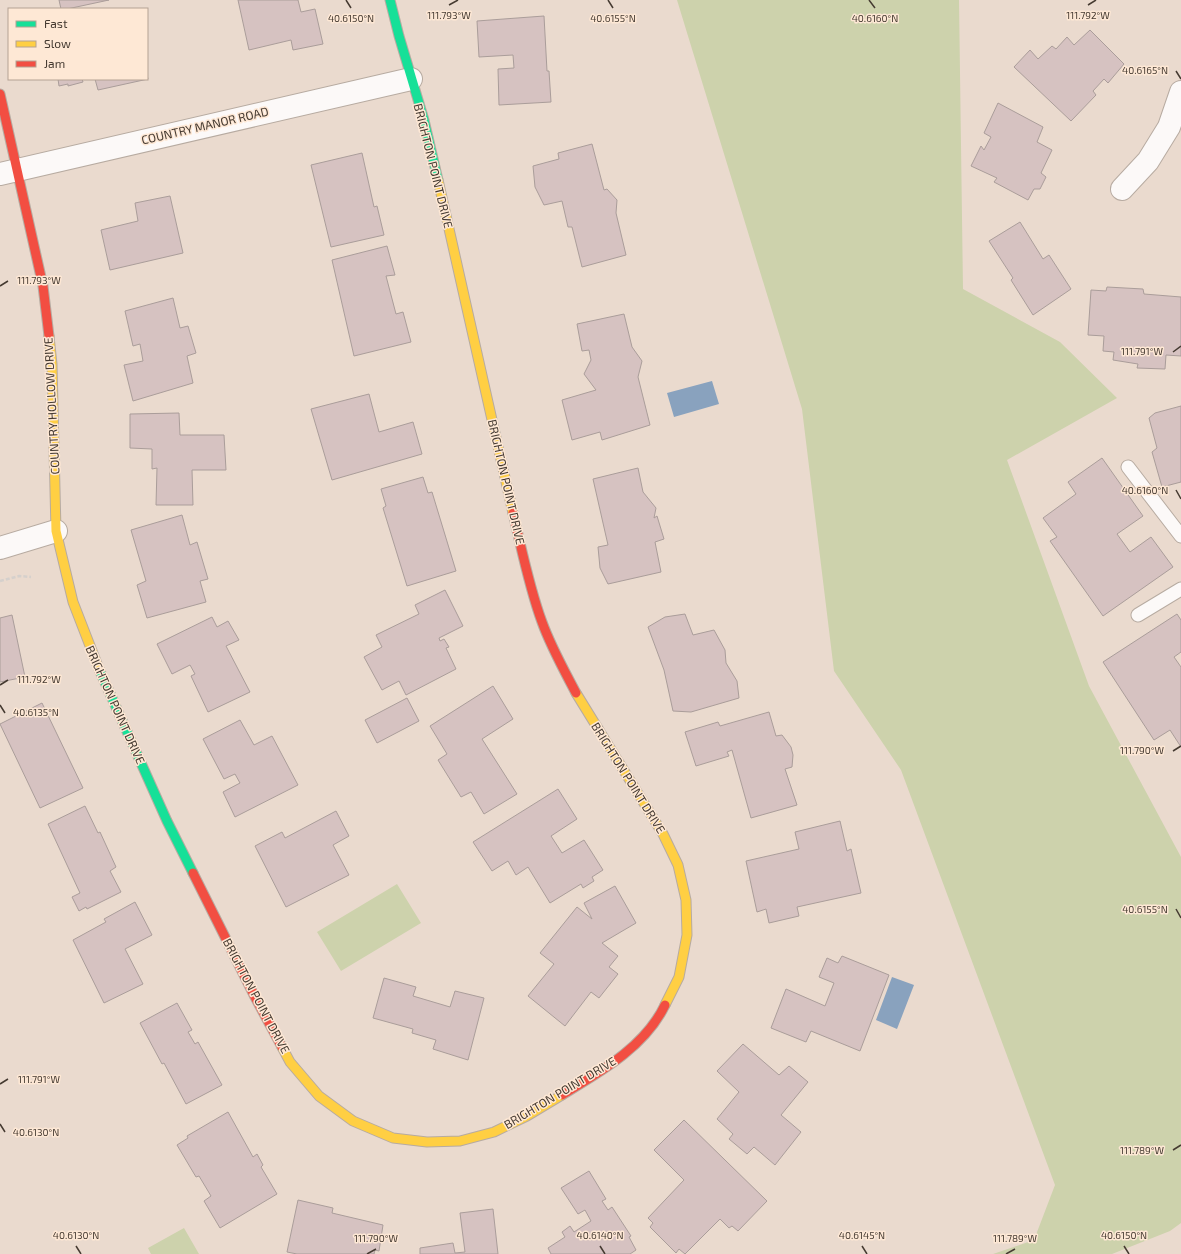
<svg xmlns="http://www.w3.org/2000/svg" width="1181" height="1254" font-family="'Exo 2',sans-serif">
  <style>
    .green { fill: #cdd2ac }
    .water { fill: #89a2be }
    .building { fill: #d6c2c1; stroke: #aa9d9a }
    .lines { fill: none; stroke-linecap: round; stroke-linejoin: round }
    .lane-casing { stroke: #b7aba1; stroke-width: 15 }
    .street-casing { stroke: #b7aba1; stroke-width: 24 }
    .fast-casing { stroke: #b7aba1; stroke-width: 11 }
    .slow-casing { stroke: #b7aba1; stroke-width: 11 }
    .jam-casing { stroke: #b7aba1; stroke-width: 11 }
    .path { stroke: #d5d0cc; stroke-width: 2.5; stroke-dasharray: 4 2; stroke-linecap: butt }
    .lane { stroke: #fcf9f8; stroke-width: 13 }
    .street { stroke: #fcf9f8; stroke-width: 22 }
    .fast { stroke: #16e098; stroke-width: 9 }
    .slow { stroke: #ffcf43; stroke-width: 9 }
    .jam { stroke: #f24e42; stroke-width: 9 }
    .ticks { fill: none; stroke: #453a31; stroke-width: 1.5 }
    .labels { text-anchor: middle; stroke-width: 3; stroke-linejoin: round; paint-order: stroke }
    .street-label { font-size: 12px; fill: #453a31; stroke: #fee8d5 }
    .ticks-label { font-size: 10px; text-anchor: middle; fill: #453a31; stroke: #fee8d5; stroke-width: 3; stroke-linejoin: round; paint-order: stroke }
  </style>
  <rect width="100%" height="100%" fill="#eadace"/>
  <path class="green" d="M677,0H959L963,289L1060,342L1117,398L1007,460L1089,686L1181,857V1223L1170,1231L1112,1254H993L1034,1240L1055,1185L901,770L834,671L802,409Z
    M397,884L421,923L341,971L317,932Z
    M184,1228L199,1254H151L148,1248Z"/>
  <path class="water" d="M712,381L719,404L674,417L667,393Z
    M892,977L914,985L897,1029L876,1020Z"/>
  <path class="building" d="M59,0H109L67,9H61Z
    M238,0H298L301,12L315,9L323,44L293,50L291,40L249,50Z
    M544,16L547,71H549L551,102L499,105L498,69L514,68L513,55L479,57L477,21Z
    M1090,30L1124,64L1108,83L1104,79L1093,91L1096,95L1071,121L1014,67L1030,50L1038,59L1052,46L1056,49L1067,37L1074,45Z
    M147,75L148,79L98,90L95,79H147Z
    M58,79H82L83,82L68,86V84L59,86Z
    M998,103L1043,127L1037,142L1052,150L1041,173L1046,177L1040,189H1034L1028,200L994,182L997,178L971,166L981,146L984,150L991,137L984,133Z
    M592,144L604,190L607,189L617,200L616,213L626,255L582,267L572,227H568L562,201L544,205L535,187L533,166L559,159L558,153Z
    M362,153L374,207L377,206L384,235L331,247L311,165Z
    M170,196L183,253L110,270L101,230L138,221L135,203Z
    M1020,222L1043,259L1049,255L1071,289L1033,315L1011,280L1013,278L989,241Z
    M387,246L395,275L386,276L396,314L403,312L411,342L354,356L332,260Z
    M1107,287L1143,289L1144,294L1181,297V356L1166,355L1165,369L1137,368L1138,364L1113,360L1114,352L1103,351L1104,336L1088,335L1091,290L1106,291Z
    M173,298L180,328L188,326L196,353L187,356L193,383L133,401L124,365L143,361L140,344L133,346L125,311Z
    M624,314L632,347L642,361L638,377L650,425L602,440L600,432L572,440L562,400L596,390L584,374L591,360L589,350L582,351L577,324Z
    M369,394L379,432L413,422L422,454L332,480L311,409Z
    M1181,406V482L1162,487L1152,452L1157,448L1149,418L1155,413Z
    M179,413L180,435H224L226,470H192L193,505H156L157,468L152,469V449L130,448V414Z
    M1102,458L1143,516L1117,534L1130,552L1151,537L1173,567L1103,616L1050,541L1057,537L1043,518L1076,494L1068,482Z
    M638,468L643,492L656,508L654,518L657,516L664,539L655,542L661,572L608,584L600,568L598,547L608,545L593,479Z
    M423,477L428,493L432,492L456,571L407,586L383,508L386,506L381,489Z
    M182,515L190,545L197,542L208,579L200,581L206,602L147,618L137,585L146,581L131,530Z
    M445,590L463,626L439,638L440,641L444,639L449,647L446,648L456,669L406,695L399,681L382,690L364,657L382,647L376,635L419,614L415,605Z
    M685,614L693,635L714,630L725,650L726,663L737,681L739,698L691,712L673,711L664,670L648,627L665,617Z
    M1177,614L1181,620V652L1174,657L1181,667V747L1170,730L1154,740L1103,662Z
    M12,615L25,677L0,682V618Z
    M212,617L217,627L228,621L239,640L226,646L250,692L208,712L191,676L195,674L190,665L172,674L157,644Z
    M493,686L513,719L482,739L517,794L484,814L471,792L461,797L438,760L447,754L430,726Z
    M407,698L419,721L377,743L365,720Z
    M42,703L83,788L40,808L0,724Z
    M769,712L776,736L782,735L791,747L793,755L792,767L785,769L797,805L751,818L732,750L727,752L729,756L696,766L685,732L718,722L720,726Z
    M240,720L254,745L272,736L298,785L235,817L223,792L240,783L235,774L224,779L203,739Z
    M558,789L577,819L551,836L562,853L584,840L603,870L592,877L594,881L583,888L581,884L550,903L528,867L516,875L508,861L492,871L473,842Z
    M85,806L98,833L100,832L116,867L110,871L121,892L87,909L86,907L79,911L72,897L80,893L48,824Z
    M336,811L349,836L333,845L349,875L286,907L255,846L282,832L285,838Z
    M840,821L847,851L851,849L861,893L797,907L799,916L769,923L766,909L757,912L746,861L799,849L795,832Z
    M615,886L636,923L602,943L618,956L609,967L618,974L599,998L591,992L565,1026L528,996L554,964L540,953L577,907L592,919L584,903Z
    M135,902L152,935L125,949L143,984L104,1003L73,940L106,922L104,919Z
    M842,956L889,975L860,1051L811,1031L806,1042L771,1028L786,989L825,1006L834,983L819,977L827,958L838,963Z
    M384,978L416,987L413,996L450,1007L455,991L484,998L468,1060L433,1049L436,1040L412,1033L413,1029L373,1018Z
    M177,1003L192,1030L188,1032L195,1044L198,1042L222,1085L186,1104L164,1063L162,1064L140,1023Z
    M743,1044L779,1075L789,1066L808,1082L781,1115L801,1132L775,1165L754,1147L747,1154L729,1139L733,1134L717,1119L739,1092L717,1071Z
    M228,1112L253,1157L257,1154L263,1165L261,1167L277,1194L220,1228L204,1201L211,1196L199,1176L196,1177L177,1145L188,1138L187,1136Z
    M684,1120L767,1201L738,1231L732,1226L729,1228L720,1219L685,1254L679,1249L676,1253L650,1227L653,1223L648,1218L684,1180L654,1150Z
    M589,1171L606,1199L602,1201L608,1210L612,1207L631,1236L629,1237L636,1250L630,1254H551L548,1248L565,1237L562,1232L570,1226L574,1232L591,1221L585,1210L578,1214L561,1188Z
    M298,1200L333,1208L332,1213L383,1225L379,1251L375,1250L374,1254H297L287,1252Z
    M493,1209L498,1254H420V1248L453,1243L455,1253L465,1252L460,1213Z"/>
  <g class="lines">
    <g class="lane-casing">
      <path id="lane" d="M1128,467L1181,536
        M1138,615L1181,589"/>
    </g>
    <g class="street-casing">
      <path id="street" d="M0,174L411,79
        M1122,189L1148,161L1169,127L1181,92
        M0,548L56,531"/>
    </g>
    <g class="fast-casing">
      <path id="fast" d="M390,0L399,36L424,120L438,180
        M99,669L167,821L193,873"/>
    </g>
    <g class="slow-casing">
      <path id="slow" d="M438,180L513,513
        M49,336L52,364L56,531L73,602L99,669
        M576,693L663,834L678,865L686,900L687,935L679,977L665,1005
        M282,1047L290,1062L319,1096L353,1121L393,1138L427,1142L460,1141L494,1132L527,1116L562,1095"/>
    </g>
    <g class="jam-casing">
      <path id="jam" d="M0,94L43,286L49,336
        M513,513C522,550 529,587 542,622C551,647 564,670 576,693
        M193,873L255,997L282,1047
        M562,1095C600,1072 645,1047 665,1005"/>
    </g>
    <path class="path" d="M0,581L19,576L31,577"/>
    <use href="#lane" class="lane"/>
    <use href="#street" class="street"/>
    <use href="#fast" class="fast"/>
    <use href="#slow" class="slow"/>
    <use href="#jam" class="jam"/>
  </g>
  <path class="ticks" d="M346,0L351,8M608,0L613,8M869,0L875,8M449,5L458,0M1088,5L1096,0M1176,71L1181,79M0,286L8,281M1173,352L1181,346M1176,490L1181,499M0,685L8,680M0,705L5,713M1173,751L1181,746M1176,909L1181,918M0,1084L8,1079M0,1124L5,1132M1173,1150L1181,1145M76,1246L81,1254M600,1246L605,1254M862,1246L867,1254M1124,1246L1129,1254M367,1254L376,1249M1006,1254L1015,1249"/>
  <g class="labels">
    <g class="street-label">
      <text transform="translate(205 126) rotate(-13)" y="4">COUNTRY MANOR ROAD</text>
      <text transform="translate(433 166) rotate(76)" y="4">BRIGHTON POINT DRIVE</text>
      <text transform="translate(52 406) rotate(-93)" y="4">COUNTRY HOLLOW DRIVE</text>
      <text transform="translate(506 482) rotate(77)" y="4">BRIGHTON POINT DRIVE</text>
      <text transform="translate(115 705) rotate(66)" y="4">BRIGHTON POINT DRIVE</text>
      <text transform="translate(628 778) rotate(58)" y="4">BRIGHTON POINT DRIVE</text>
      <text transform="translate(256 996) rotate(62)" y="4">BRIGHTON POINT DRIVE</text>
      <text transform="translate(560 1093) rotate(-31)" y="4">BRIGHTON POINT DRIVE</text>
    </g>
  </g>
  <g class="ticks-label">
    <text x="449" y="19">111.793°W</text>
    <text x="1088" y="19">111.792°W</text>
    <text x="351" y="22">40.6150°N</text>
    <text x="613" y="22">40.6155°N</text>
    <text x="875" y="22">40.6160°N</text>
    <text x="1145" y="74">40.6165°N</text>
    <text x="39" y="284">111.793°W</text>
    <text x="1142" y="355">111.791°W</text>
    <text x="1145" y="494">40.6160°N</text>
    <text x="39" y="683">111.792°W</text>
    <text x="36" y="716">40.6135°N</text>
    <text x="1142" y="754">111.790°W</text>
    <text x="1145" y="913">40.6155°N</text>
    <text x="39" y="1083">111.791°W</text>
    <text x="36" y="1136">40.6130°N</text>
    <text x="1142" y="1154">111.789°W</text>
    <text x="76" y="1239">40.6130°N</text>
    <text x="600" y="1239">40.6140°N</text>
    <text x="862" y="1239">40.6145°N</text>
    <text x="1124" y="1239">40.6150°N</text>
    <text x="376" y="1242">111.790°W</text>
    <text x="1015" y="1242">111.789°W</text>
  </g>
  <rect x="8" y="8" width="140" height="72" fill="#fee8d5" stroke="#b4a293"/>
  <rect x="16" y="21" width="20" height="6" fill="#16e098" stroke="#b4a293"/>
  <text x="44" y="28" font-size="12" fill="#453a31">Fast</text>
  <rect x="16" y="41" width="20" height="6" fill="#ffcf43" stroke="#b4a293"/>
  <text x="44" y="48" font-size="12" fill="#453a31">Slow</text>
  <rect x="16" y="61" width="20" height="6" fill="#f24e42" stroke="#b4a293"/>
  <text x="44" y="68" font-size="12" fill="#453a31">Jam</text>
</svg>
